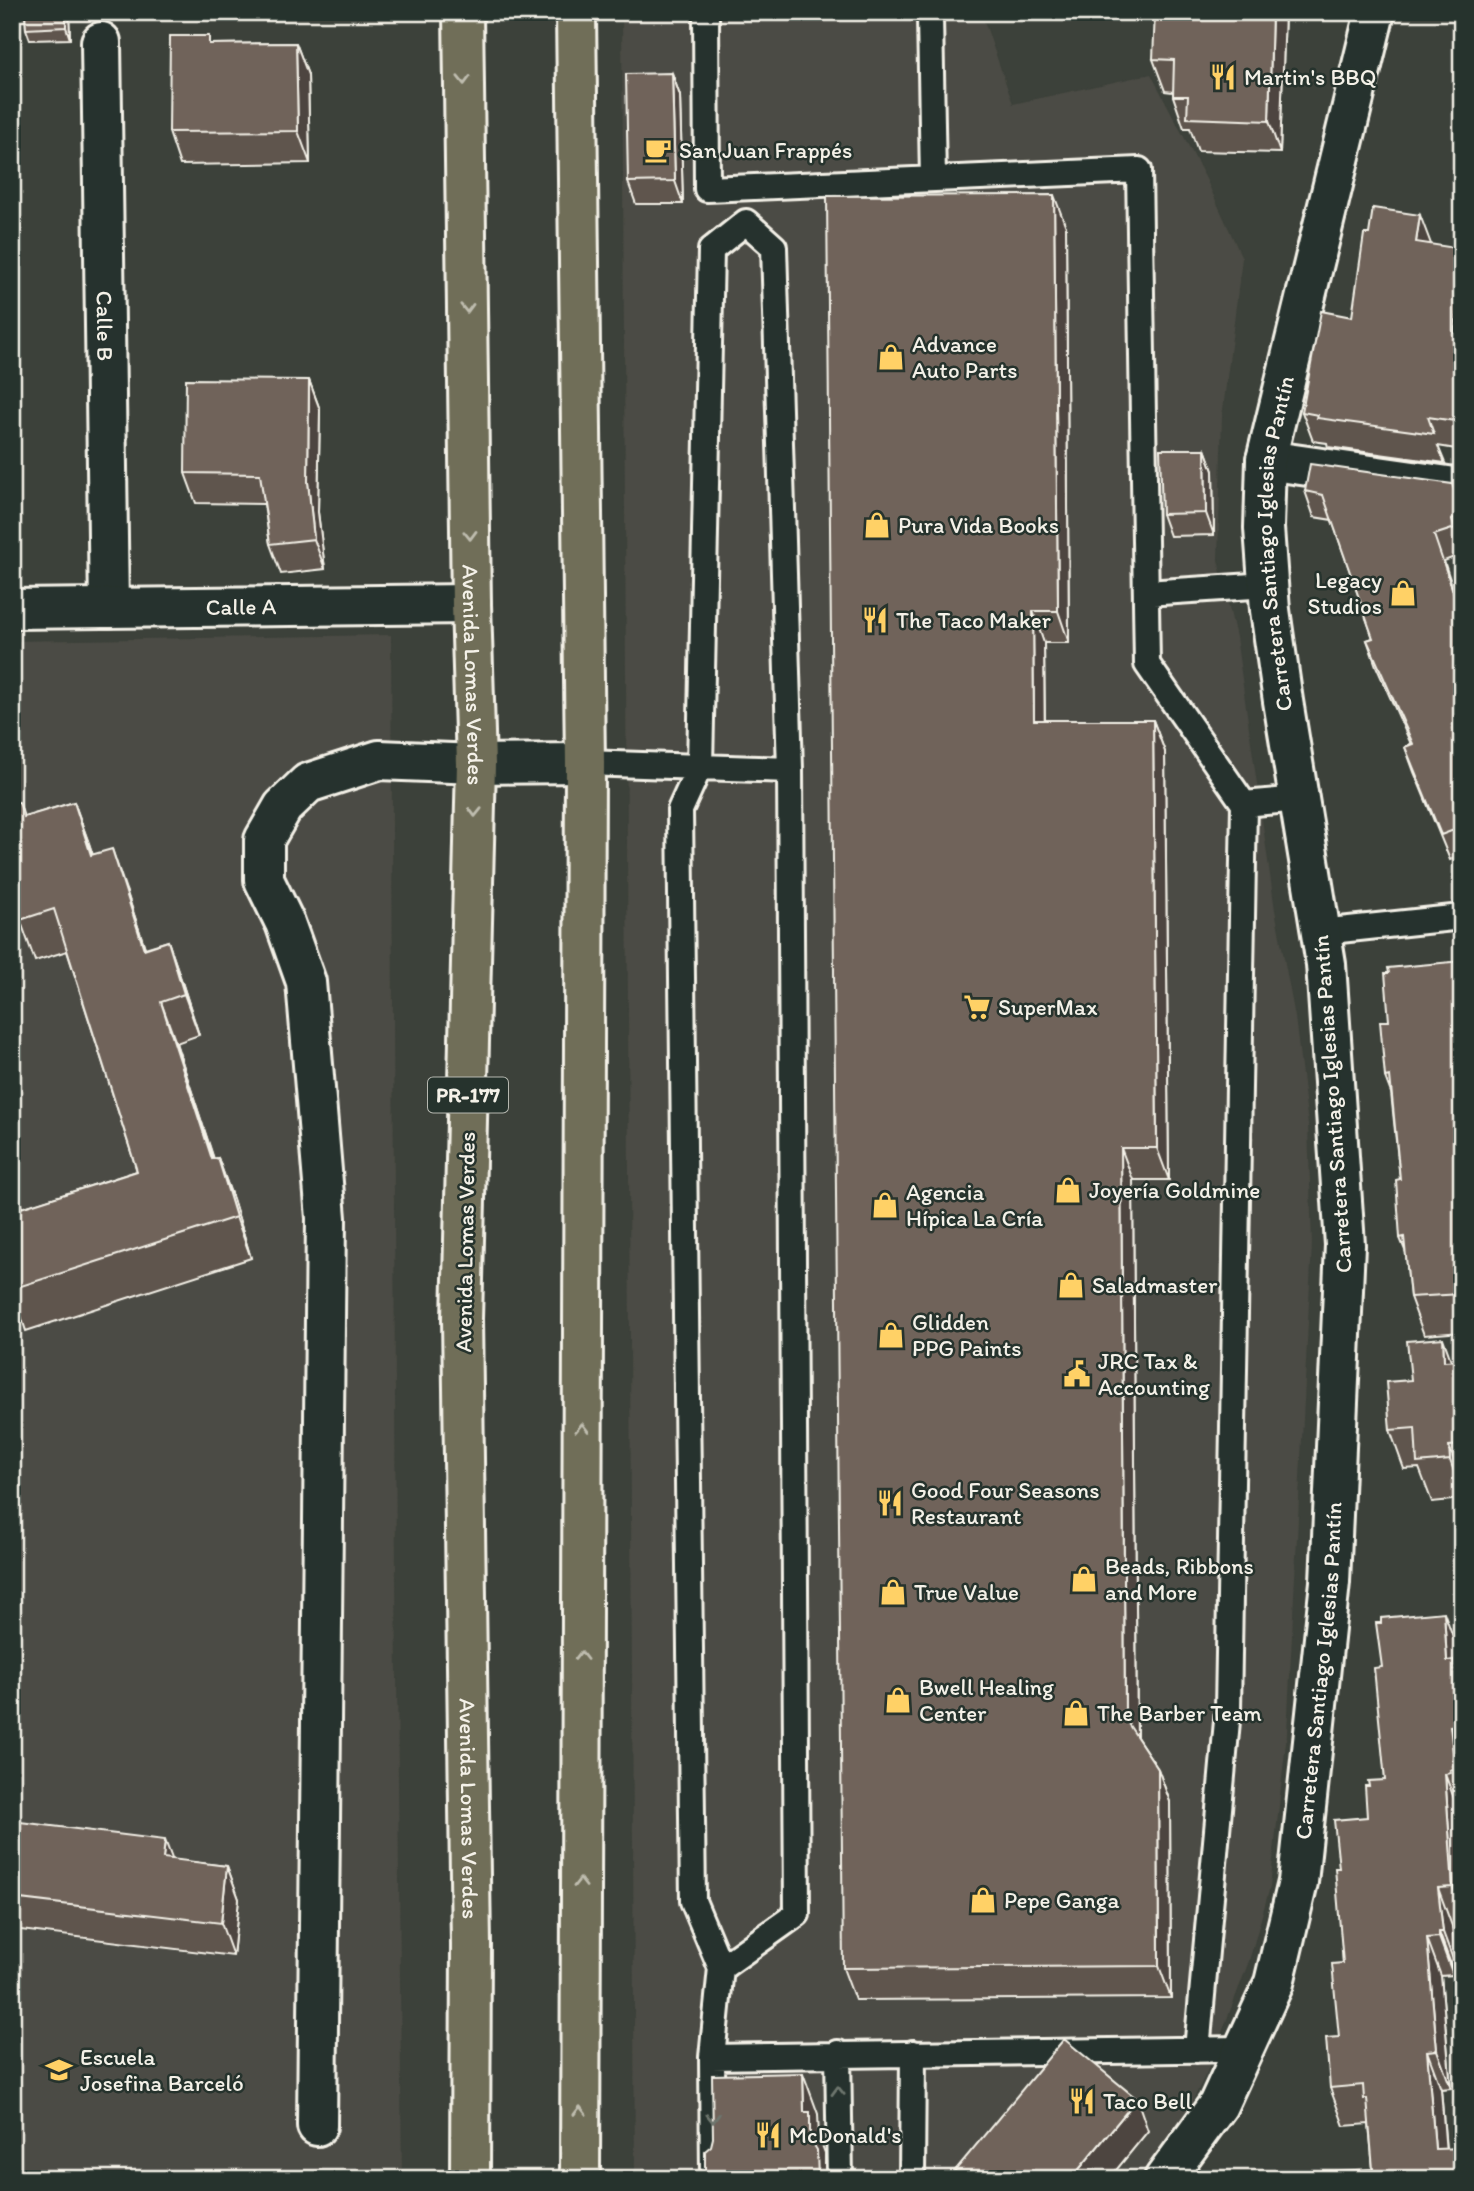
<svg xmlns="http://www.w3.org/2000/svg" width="1474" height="2191" font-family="Itim,sans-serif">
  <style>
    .built { fill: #4b4b44 }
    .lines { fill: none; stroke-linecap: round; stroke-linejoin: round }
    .service-casing { stroke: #f4f1e8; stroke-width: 30 }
    .minor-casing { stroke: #f4f1e8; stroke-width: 44 }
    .tertiary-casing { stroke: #f4f1e8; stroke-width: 44 }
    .primary-casing { stroke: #f4f1e8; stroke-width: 44 }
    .service { stroke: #26332d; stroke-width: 24 }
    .minor { stroke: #26332d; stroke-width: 38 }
    .tertiary { stroke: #26332d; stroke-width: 38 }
    .primary { stroke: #706e59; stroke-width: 38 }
    .wall { fill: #5f554d; stroke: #f4f1e8; stroke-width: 2 }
    .shaded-wall { fill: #4e453f; stroke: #f4f1e8; stroke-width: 2 }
    .building { fill: #6f635a; stroke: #f4f1e8; stroke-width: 2 }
    .oneway { stroke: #bfbdaf }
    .oneway2 { stroke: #6e766e }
    .labels { text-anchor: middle; stroke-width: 5; stroke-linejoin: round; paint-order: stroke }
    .shield { fill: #26332d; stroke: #b6b8b0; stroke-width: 2 }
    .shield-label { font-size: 21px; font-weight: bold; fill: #f4f1e8 }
    .poi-label { font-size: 23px; fill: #f4f1e8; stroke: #26332d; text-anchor: start }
    .street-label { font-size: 23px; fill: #f4f1e8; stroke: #26332d }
  </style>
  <rect width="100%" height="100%" fill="#3c413a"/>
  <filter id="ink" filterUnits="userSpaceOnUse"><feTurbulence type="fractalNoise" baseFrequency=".0143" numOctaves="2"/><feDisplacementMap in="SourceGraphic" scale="14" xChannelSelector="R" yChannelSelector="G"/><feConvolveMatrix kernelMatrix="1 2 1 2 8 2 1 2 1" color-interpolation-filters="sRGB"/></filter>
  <g filter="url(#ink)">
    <path class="built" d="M622,12H981L1013,104L1151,74L1206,179L1242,258L1222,417L1218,560L1236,637L1275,910L1295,1017L1308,1125L1312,1244L1287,1733L1270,1887L1249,1961L1207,2072L1185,2116L1138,2179H635Z
      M391,635L396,1576L402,2179H12V641Z"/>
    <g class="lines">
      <g class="service-casing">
        <path id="service" d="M706,12L707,189L1139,170L1147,664L1244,804L1228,1710L1197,2050
          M930,17L933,179
          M746,222L774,247L790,770L797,1914L721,1968L693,1901L680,810L700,766L711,250Z
          M1146,593L1268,585
          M585,763L790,770
          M1244,804L1299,799
          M1321,932L1462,917
          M838,2053L840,2179
          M712,2057L1244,2049
          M713,2179L712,2057L721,1968
          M912,2179L913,2053"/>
      </g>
      <g class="minor-casing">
        <g id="minor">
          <path id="s1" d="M101,42L109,608"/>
          <path d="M1266,460L1462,488"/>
          <path id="s2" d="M12,609L471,604"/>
          <path d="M317,2126L326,1218L306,982L285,923L264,880V840L283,807L308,783L379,760L476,764L585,763"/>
        </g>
      </g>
      <g class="tertiary-casing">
        <g id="tertiary">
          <path id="s3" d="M1164,2179L1218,2105L1274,1983L1298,1882L1330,1582L1345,1245L1326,964L1283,701L1270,610L1264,528L1266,460L1375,12"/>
        </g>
      </g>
      <g class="primary-casing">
        <g id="primary">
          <path id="s4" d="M463,12L471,604L476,764L462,1319L471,1945L470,2179"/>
          <path d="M576,12L585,763L580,2179"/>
        </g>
      </g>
      <use href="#service" class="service"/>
      <use href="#minor" class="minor"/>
      <use href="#tertiary" class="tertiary"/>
      <use href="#primary" class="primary"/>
    </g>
    <path class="wall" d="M25,12H69L70,39L30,40L26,29Z
      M1285,12L1280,153L1198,151L1190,128H1184L1173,96V92L1165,91L1153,59Z
      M296,43L308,75L310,163L180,165L169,132L212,44Z
      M672,73L680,96L683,204H636L628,182Z
      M1066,227L1069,643H1044L1045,720H1153L1165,752L1169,1180H1133L1137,1737L1158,1769L1170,1802L1171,1998L855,2000L843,1968Z
      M1462,249V450L1438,446L1445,463L1328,447L1327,443L1313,441L1302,412L1352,317Z
      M309,380L320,410L318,512L325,569L281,574L270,544L264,504L196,503L185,473Z
      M1205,449L1213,471L1214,535L1170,536L1162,514Z
      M1305,491L1462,510V554L1444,561L1462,616V856L1450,860L1414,772L1405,747L1411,744L1376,666L1367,640L1373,638L1332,520L1314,517Z
      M74,802L93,855L126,890L145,948L168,941L182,982L199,1035L176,1043L214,1159L218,1158L233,1199L251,1258L26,1331L20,1313L12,1316V1181L22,1208L137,1171L67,951L35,961L22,925L12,928V804L25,817Z
      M1462,961V1332L1424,1335L1410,1297L1406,1253L1400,1238V1179L1391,1093L1385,1077L1389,1021Z
      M1451,1360H1462V1499L1432,1502L1419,1468L1404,1469L1390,1430L1411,1380Z
      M1458,1650L1459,1674L1462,1680V1812H1459L1462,1850V1925L1452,1926L1457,1970H1453V1975L1441,1976L1451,2088L1441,2089L1446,2149L1373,2169L1369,2124L1344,2126L1330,2088L1339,2037L1343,1963L1339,1868L1367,1817L1369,1786L1385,1780L1382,1667Z
      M12,1821L173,1860L227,1866L239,1899L233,1956L13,1929L12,1933Z"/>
    <path class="shaded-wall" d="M66,12H69L70,39L66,27Z
      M1272,12H1285L1280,153L1269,121Z
      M296,43L308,75L310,163L298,131Z
      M672,73L680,96L683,204L675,181Z
      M1054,195L1066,227L1069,643L1058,611Z
      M1420,215L1431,244L1426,271L1416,242Z
      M1462,284V355L1454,333Z
      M309,380L320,410L318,512L325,569L314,539L308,482Z
      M1205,449L1213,471L1214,535L1206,513Z
      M1033,611L1044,643L1045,752L1034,720Z
      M1153,720L1165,752L1169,1180L1157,1148Z
      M74,802L89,843L106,896L91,855Z
      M112,849L126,890L159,990L144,949Z
      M168,941L182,982L199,1035L184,994Z
      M161,1002L176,1043L227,1200L212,1159Z
      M1121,1148L1133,1180L1137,1751L1125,1719Z
      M218,1158L233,1199L251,1258L236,1217Z
      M1443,1338L1457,1377L1444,1361Z
      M1449,1446L1462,1482V1494L1450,1460Z
      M1444,1612L1458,1650L1459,1674L1462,1680V1730L1447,1661Z
      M1450,1726L1462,1758V1789L1455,1769Z
      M1158,1769L1170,1802L1171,1998L1159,1966Z
      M1445,1774L1459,1812L1462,1850V1910L1453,1887Z
      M165,1840L177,1872L163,1858Z
      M227,1866L239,1899L233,1956L221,1923Z
      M1438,1888L1452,1926L1457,1970L1443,1932Z
      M1439,1932L1453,1970V1975L1439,1937Z
      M1427,1938L1441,1976L1451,2088L1437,2050Z
      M1427,2051L1441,2089L1448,2179L1435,2149Z
      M803,2073L818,2114L819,2137L825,2153V2172L827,2179H818L804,2112Z
      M1137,2099L1148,2131L1109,2179H1071Z"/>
    <path class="building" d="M25,12H66V27L26,29Z
      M1155,12H1272L1269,121L1187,118L1188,96H1173L1174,60L1153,59Z
      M170,36H209V44L296,43L298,131L169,132Z
      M672,73L675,181L628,182L626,74Z
      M1054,195L1058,611H1033L1034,720H1153L1157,1148H1121L1125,1719L1158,1769L1159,1966L843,1968L827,196Z
      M1373,208L1420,215L1416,242L1462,249V284L1454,333L1462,334V422L1428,417L1434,434L1317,418L1318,415L1302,412L1321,311L1352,317L1364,234H1369Z
      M186,379L309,380L308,482L314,539L270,544L260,474L185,473Z
      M1160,449H1205L1206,513L1162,514Z
      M1310,464L1452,484L1462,510V515L1452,519L1455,528L1434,535L1462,618V827L1441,835L1405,747L1413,744L1367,640L1373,638L1323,495L1305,491Z
      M19,802L24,817L74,802L91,855L112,849L144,949L168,941L184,994L161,1002L212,1159L218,1158L236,1217L12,1289V1182L21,1208L137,1171L54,909L20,920L12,897V804Z
      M1462,961V1074H1460L1462,1098V1294L1410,1297L1404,1237L1400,1238L1396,1180L1400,1179L1390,1076L1385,1077L1380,1021H1389L1385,973H1389L1388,968Z
      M1443,1338L1444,1361L1462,1360V1445L1449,1446L1450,1460L1417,1463L1415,1428L1390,1430L1386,1382L1411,1380L1407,1341Z
      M1444,1612L1447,1661L1454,1660L1460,1725L1450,1726L1455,1769L1450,1770L1451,1773L1445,1774L1453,1887L1438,1888L1443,1932H1439V1937L1427,1938L1437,2050L1427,2051L1435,2149L1462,2148V2179H1251V2176L1373,2169L1367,2099H1364L1363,2085L1330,2088L1326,2038L1339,2037L1332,1964L1343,1963L1335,1868H1339L1334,1820L1367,1817L1365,1786H1369L1368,1781L1385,1780L1374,1668L1382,1667L1376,1623H1381V1618Z
      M12,1821L165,1840L163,1858L227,1866L221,1923L12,1898Z
      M1064,2039L1137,2099L1071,2179H948Z
      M803,2073L804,2112H810V2139L817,2150L818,2179H705V2151L711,2146L713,2138L712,2075Z"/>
    <defs><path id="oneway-chevron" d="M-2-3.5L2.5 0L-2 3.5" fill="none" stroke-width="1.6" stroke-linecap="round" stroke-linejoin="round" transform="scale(1.75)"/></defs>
    <g class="oneway">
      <use href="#oneway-chevron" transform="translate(464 80) rotate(89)"/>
      <use href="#oneway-chevron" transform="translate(467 308) rotate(89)"/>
      <use href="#oneway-chevron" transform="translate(470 535) rotate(89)"/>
      <use href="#oneway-chevron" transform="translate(475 812) rotate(91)"/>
      <use href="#oneway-chevron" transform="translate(582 1428) rotate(-90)"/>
      <use href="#oneway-chevron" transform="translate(581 1656) rotate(-90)"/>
      <use href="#oneway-chevron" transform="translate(580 1883) rotate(-90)"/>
      <use href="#oneway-chevron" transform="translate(580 2111) rotate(-90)"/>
    </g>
    <g class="oneway2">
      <use href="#oneway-chevron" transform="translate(838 2091) rotate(-91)"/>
      <use href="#oneway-chevron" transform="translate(713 2118) rotate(89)"/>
    </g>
  </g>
  <defs>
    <g id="restaurant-bare" transform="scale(2.1)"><path d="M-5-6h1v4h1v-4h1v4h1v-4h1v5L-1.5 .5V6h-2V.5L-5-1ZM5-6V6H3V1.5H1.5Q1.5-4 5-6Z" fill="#ffd166" stroke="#26332d" stroke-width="2.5" paint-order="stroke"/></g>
    <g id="cafe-bare" transform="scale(2.1)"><path d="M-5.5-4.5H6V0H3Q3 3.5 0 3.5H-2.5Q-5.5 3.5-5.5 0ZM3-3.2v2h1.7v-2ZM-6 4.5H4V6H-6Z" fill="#ffd166" stroke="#26332d" stroke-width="2.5" paint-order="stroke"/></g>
    <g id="shop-bare" transform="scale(2.1)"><path d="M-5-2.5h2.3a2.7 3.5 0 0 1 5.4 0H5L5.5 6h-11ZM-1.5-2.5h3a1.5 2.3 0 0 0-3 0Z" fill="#ffd166" stroke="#26332d" stroke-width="2.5" paint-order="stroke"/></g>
    <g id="supermarket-bare" transform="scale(2.1)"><path d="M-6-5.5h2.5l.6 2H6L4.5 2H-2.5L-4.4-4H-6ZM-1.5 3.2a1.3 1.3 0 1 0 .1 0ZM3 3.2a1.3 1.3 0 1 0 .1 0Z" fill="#ffd166" stroke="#26332d" stroke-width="2.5" paint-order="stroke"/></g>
    <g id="civic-bare" transform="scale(2.1)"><path d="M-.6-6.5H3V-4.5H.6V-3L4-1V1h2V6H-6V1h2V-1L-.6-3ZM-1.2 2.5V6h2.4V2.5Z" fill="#ffd166" stroke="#26332d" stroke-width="2.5" paint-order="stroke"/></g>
    <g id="school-bare" transform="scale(2.1)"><path d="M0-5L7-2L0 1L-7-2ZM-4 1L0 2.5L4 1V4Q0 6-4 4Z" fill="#ffd166" stroke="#26332d" stroke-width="2.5" paint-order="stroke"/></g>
  </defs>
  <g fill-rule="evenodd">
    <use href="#restaurant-bare" x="1223" y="77"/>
    <use href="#cafe-bare" x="658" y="150"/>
    <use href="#shop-bare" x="891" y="357"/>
    <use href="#shop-bare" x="877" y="525"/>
    <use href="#shop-bare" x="1403" y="593"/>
    <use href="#restaurant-bare" x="875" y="620"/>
    <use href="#supermarket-bare" x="977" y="1007"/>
    <use href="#shop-bare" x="1068" y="1190"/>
    <use href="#shop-bare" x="885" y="1205"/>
    <use href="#shop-bare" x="1071" y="1285"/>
    <use href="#shop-bare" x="891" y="1335"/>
    <use href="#civic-bare" x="1077" y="1374"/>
    <use href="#restaurant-bare" x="890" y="1503"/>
    <use href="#shop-bare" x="1084" y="1579"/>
    <use href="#shop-bare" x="893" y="1592"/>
    <use href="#shop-bare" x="898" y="1700"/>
    <use href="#shop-bare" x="1076" y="1713"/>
    <use href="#shop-bare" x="983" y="1900"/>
    <use href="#school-bare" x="59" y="2070"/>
    <use href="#restaurant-bare" x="1082" y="2101"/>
    <use href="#restaurant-bare" x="768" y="2135"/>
  </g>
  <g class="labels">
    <rect class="shield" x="428" y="1077.5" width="80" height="35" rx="5"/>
    <g class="shield-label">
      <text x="468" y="1102">PR-177</text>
    </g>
    <g class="poi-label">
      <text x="1244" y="85">Martin's BBQ</text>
      <text x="679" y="158">San Juan Frappés</text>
      <text x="912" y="352">Advance<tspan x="912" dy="26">Auto Parts</tspan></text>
      <text x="898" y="533">Pura Vida Books</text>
      <text x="1382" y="588" text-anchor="end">Legacy<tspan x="1382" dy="26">Studios</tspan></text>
      <text x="896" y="628">The Taco Maker</text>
      <text x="998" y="1015">SuperMax</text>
      <text x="1089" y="1198">Joyería Goldmine</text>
      <text x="906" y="1200">Agencia<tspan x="906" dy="26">Hípica La Cría</tspan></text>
      <text x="1092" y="1293">Saladmaster</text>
      <text x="912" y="1330">Glidden<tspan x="912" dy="26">PPG Paints</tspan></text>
      <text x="1098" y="1369">JRC Tax &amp;<tspan x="1098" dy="26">Accounting</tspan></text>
      <text x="911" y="1498">Good Four Seasons<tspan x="911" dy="26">Restaurant</tspan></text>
      <text x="1105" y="1574">Beads, Ribbons<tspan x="1105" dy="26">and More</tspan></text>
      <text x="914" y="1600">True Value</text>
      <text x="919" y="1695">Bwell Healing<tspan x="919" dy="26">Center</tspan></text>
      <text x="1097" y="1721">The Barber Team</text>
      <text x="1004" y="1908">Pepe Ganga</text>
      <text x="80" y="2065">Escuela<tspan x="80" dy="26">Josefina Barceló</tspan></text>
      <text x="1103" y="2109">Taco Bell</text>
      <text x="789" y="2143">McDonald's</text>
    </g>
    <g class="street-label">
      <text dy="8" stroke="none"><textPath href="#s1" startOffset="284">Calle B</textPath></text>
      <text dy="8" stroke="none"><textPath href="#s3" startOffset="1676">Carretera Santiago Iglesias Pantín</textPath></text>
      <text dy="8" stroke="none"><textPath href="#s2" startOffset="229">Calle A</textPath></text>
      <text dy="8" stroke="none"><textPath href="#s4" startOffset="663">Avenida Lomas Verdes</textPath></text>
      <text transform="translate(1332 1104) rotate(-94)" y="8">Carretera Santiago Iglesias Pantín</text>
      <text transform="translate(465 1242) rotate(-89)" y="8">Avenida Lomas Verdes</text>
      <text dy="8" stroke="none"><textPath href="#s3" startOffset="542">Carretera Santiago Iglesias Pantín</textPath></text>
      <text dy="8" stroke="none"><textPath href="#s4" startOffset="1797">Avenida Lomas Verdes</textPath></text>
    </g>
  </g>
  <rect width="1474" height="2191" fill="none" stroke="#26332d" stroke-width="42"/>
  <rect x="21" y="21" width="1432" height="2149" fill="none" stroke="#f4f1e8" stroke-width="2.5" filter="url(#ink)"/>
</svg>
